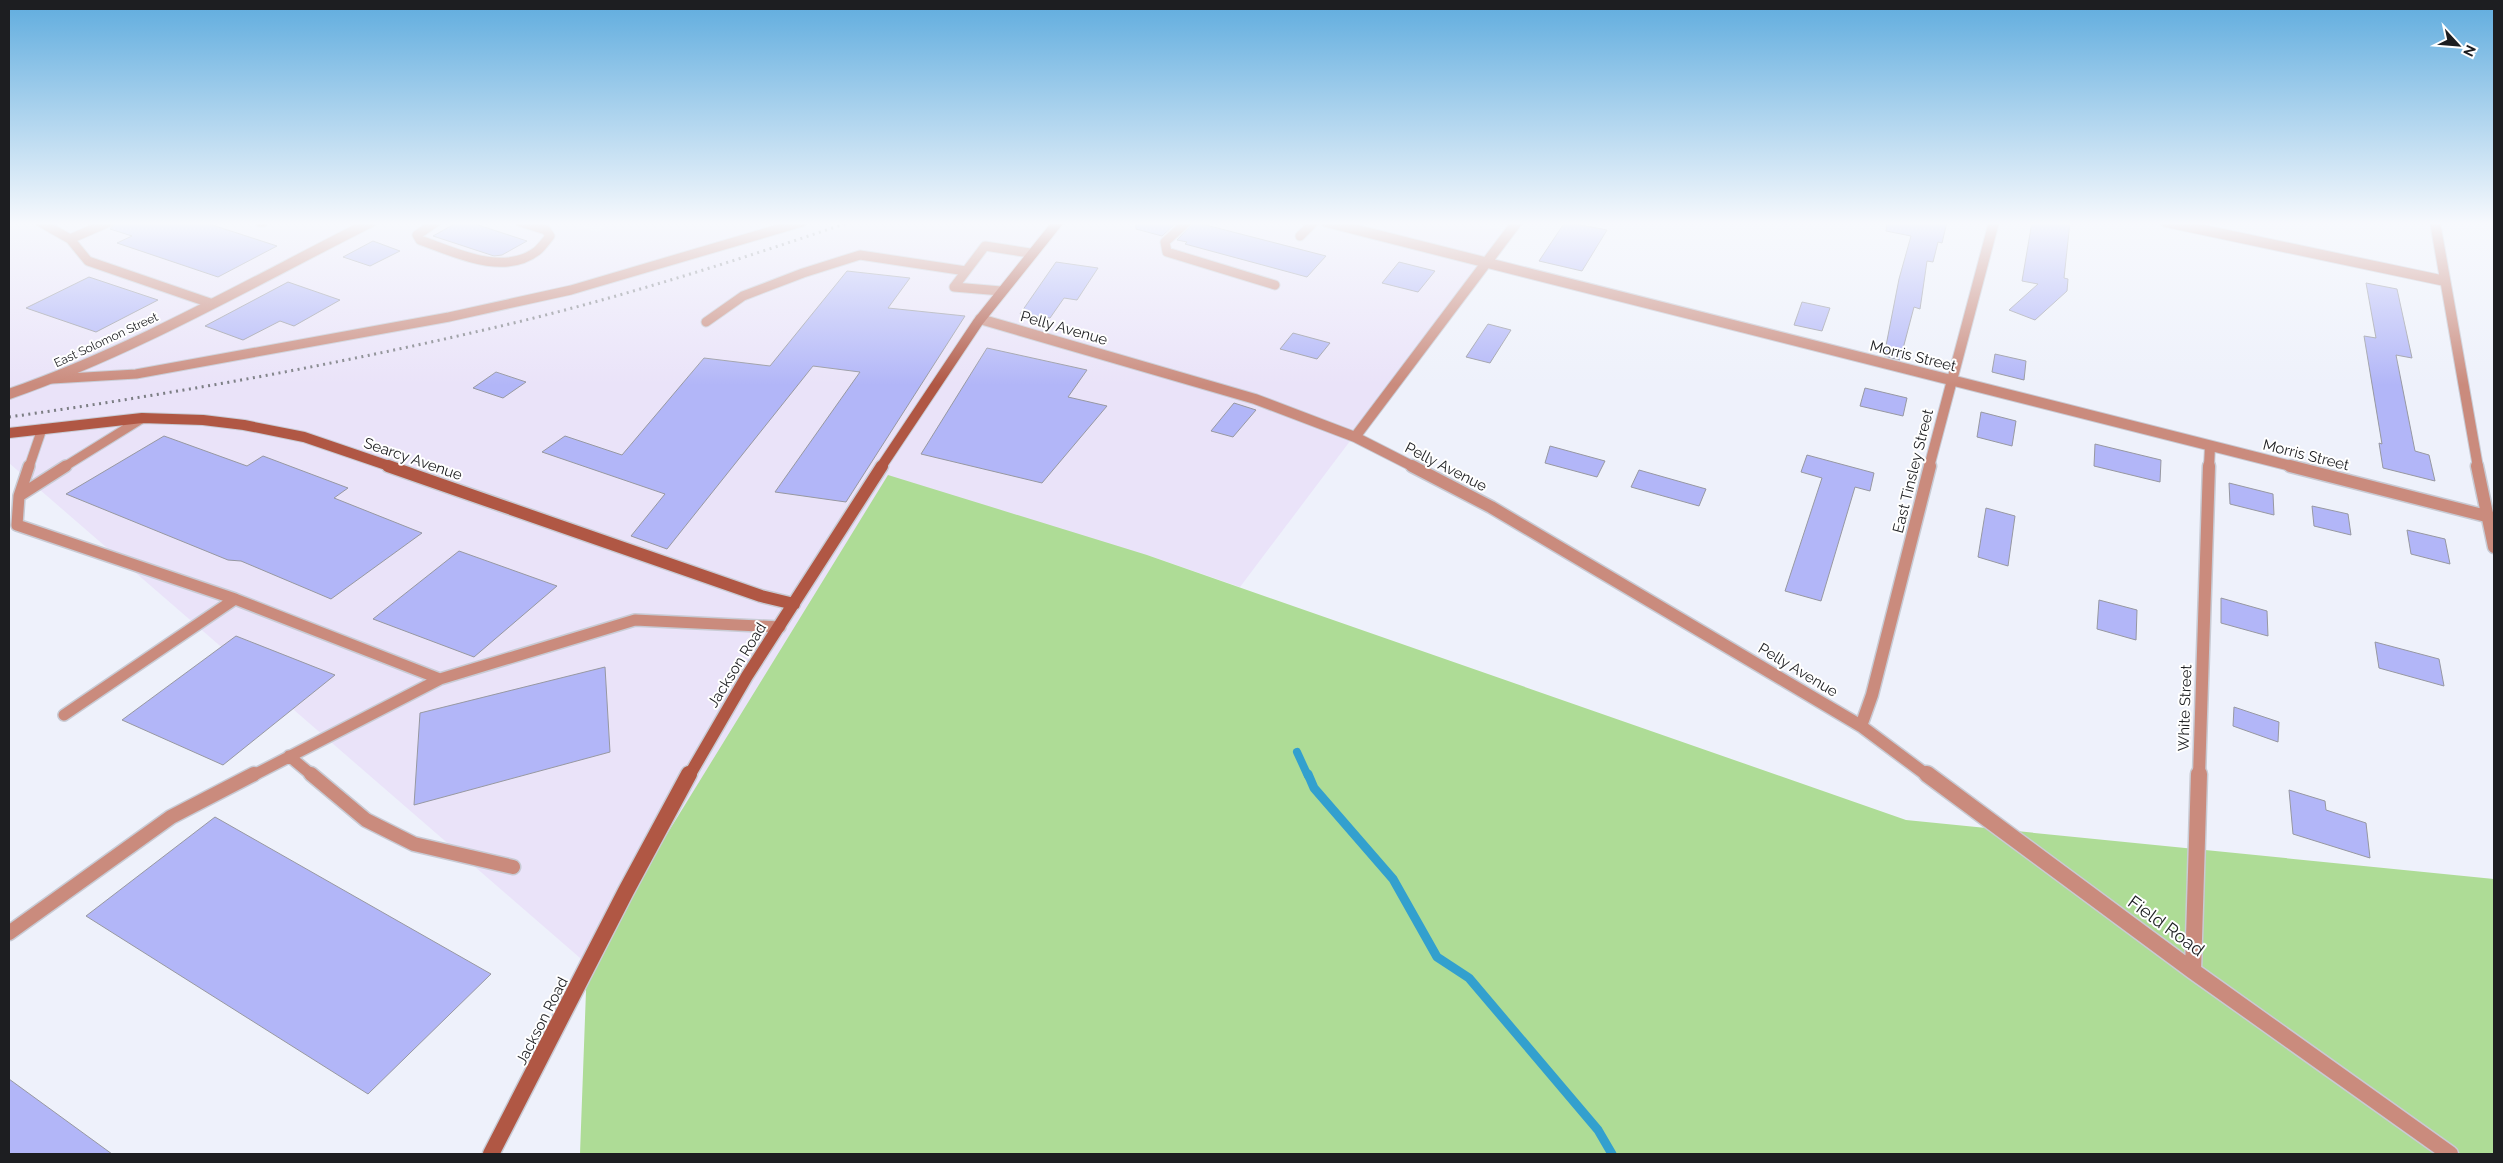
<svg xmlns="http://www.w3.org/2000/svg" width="2503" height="1163" font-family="Raleway,sans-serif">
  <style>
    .industrial { fill: #eae3f9 }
    .green { fill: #aedc96 }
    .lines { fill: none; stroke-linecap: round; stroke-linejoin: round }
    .stream-far1 { stroke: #33a0ce; stroke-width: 8 }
    .stream { stroke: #33a0ce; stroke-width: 9 }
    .building { fill: #b2b6f8; stroke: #9798a1 }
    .lane-far2-casing { stroke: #c8cbd4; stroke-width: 11 }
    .lane-far1-casing { stroke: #c8cbd4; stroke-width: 14 }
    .lane-casing { stroke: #c8cbd4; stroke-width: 17 }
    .street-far2-casing { stroke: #c8cbd4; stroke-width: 12 }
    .street-far1-casing { stroke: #c8cbd4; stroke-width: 15 }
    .street-casing { stroke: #c8cbd4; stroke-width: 19 }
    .secondary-far2-casing { stroke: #c8cbd4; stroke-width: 12 }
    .secondary-far1-casing { stroke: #c8cbd4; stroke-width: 15 }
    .secondary-casing { stroke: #c8cbd4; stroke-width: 19 }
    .lane-far2 { stroke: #ca8b7d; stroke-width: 9 }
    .lane-far1 { stroke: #ca8b7d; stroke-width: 11 }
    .lane { stroke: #ca8b7d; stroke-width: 14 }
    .street-far2 { stroke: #ca8b7d; stroke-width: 10 }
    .street-far1 { stroke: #ca8b7d; stroke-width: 12 }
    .street { stroke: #ca8b7d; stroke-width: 16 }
    .secondary-far2 { stroke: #b05744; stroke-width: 10 }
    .secondary-far1 { stroke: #b05744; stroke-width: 12 }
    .secondary { stroke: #b05744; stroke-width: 16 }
    .rail { stroke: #7c7e84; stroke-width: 3; stroke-dasharray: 2 4.5; stroke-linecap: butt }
    .labels { text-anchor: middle; stroke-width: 4; stroke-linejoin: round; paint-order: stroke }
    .far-street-label { font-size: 12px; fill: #1d1e21; stroke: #fff }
    .street-label { font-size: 15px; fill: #1d1e21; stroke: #fff }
    .near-street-label { font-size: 18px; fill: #1d1e21; stroke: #fff }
  </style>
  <rect width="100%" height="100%" fill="#eef1fb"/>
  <path class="industrial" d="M9,222H566L597,232L615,222H1468L1504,231L1485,262L1240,587L1147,555L587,964L9,463Z"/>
  <path class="green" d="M888,475L1147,555L1906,820L2494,879V1154H580L587,964Z"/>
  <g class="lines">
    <path class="stream-far1" d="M1297,752L1308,776"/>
    <path class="stream" d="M1308,774L1314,788L1393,879L1437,957L1469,978L1598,1130L1612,1154"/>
  </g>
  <path class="building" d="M116,222H203L277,246L218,277L117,243L132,236L110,229Z
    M458,222H469L527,241L502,255L494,256L433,236Z
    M1136,222H1177L1162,236L1136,229Z
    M1194,222L1326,256L1307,277L1185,244L1187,242L1177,240Z
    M1565,222L1607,230L1582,271L1539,261Z
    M1887,222H1947L1942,243L1938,242L1933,262L1927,261L1920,309L1914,307L1900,360L1884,356L1899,279L1911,236L1886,231Z
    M2032,222H2070L2064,278L2068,279L2067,291L2035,320L2009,310L2038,284L2022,281Z
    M373,241L400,251L370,266L343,257Z
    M1056,262L1098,268L1077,300L1064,298L1050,318L1020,314Z
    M1399,262L1435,271L1418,292L1382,283Z
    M847,271L910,278L888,308L965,316L846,502L775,492L860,372L813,366L667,549L631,536L665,494L542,452L565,436L622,455L704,358L770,366Z
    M89,277L158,300L96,332L26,308Z
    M288,282L340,300L294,326L280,321L243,340L205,326Z
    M2366,283L2397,289L2412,358L2396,355L2415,451L2429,455L2435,481L2383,468L2379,443L2382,444L2364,336L2376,338Z
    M1802,302L1830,308L1822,331L1794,325Z
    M1488,324L1511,330L1490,363L1466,357Z
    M1293,333L1330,343L1317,359L1280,349Z
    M987,348L1087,370L1068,397L1107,406L1042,483L921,454Z
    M1995,354L2026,361L2024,380L1992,372Z
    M496,372L526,382L503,398L473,388Z
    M1865,388L1907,398L1903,416L1860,406Z
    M1234,403L1256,410L1233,437L1211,431Z
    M1981,412L2016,421L2012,446L1977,437Z
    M164,436L247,466L263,456L348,488L334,498L422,533L331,599L241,561L228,560L66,494Z
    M2095,444L2161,460L2160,482L2094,466Z
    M1550,446L1605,461L1597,477L1545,463Z
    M1807,455L1874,473L1870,491L1855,487L1821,601L1785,591L1822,478L1801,472Z
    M1639,470L1706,489L1699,506L1631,487Z
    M2229,483L2273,494L2274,515L2230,504Z
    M2312,506L2348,514L2351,535L2314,526Z
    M1986,508L2015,516L2008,566L1978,557Z
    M2407,530L2445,539L2450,564L2411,554Z
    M459,551L557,586L474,657L373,619Z
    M2221,598L2267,611L2268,636L2221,623Z
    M2099,600L2137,610L2136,640L2097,629Z
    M236,636L335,675L223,765L122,720Z
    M2375,642L2439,659L2444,686L2379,668Z
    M605,667L610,752L414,805L420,713Z
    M2234,707L2279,722L2278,742L2233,726Z
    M2289,790L2325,801L2326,810L2366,823L2370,858L2293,834Z
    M215,817L491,974L368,1094L86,916Z
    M9,1079L112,1154H9Z"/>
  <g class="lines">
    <g class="lane-far2-casing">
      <path id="lane-far2" d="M40,222L70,239L88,261L210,303
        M260,222H263
        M436,222L417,235L420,240C454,252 503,277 537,251C542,247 546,241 550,236L546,230L520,222
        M1187,222L1165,242L1167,252L1275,285
        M1300,236L1314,222
        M70,239L109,222
        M954,287L985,246L1030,253
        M954,287L1001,291
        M706,322L743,296L803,273L860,255L966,271
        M52,379L136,374L449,317L571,290L802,222
        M29,467L42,429
        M64,467L143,418"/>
    </g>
    <g class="lane-far1-casing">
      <path id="lane-far1" d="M66,466L19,496L17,525L235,599L440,679L635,620L780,627
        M19,496L29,466
        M64,715L235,599
        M289,756L313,776
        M252,776L440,679"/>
    </g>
    <g class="lane-casing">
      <path id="lane" d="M311,774L366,820L414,844L513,867
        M9,933L171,817L254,774"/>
    </g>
    <g class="street-far2-casing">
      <path id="street-far2" d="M1326,222L2295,467
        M2166,222L2445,281
        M2435,222L2478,467
        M980,319L1255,399L1355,437L1414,467
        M9,394C135,350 252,282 371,222
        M1355,437L1517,222
        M1929,467L1994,222
        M2209,467L2210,446"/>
    </g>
    <g class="street-far1-casing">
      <path id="street-far1" d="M1412,466L1491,507L1861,726L1928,776
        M2290,466L2494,518
        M2477,466L2494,547
        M1861,726L1872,695L1930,466
        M2199,776L2209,466"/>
    </g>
    <g class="street-casing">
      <path id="street" d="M1927,774L2193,971L2450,1154
        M2193,971L2199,774"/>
    </g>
    <g class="secondary-far2-casing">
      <path id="secondary-far2" d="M9,433L142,418L203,420L244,425L304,437L392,467
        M881,467L978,322L1058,222"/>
    </g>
    <g class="secondary-far1-casing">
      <path id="secondary-far1" d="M388,466L761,596L794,604
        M689,776L747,676L882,466"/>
    </g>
    <g class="secondary-casing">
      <path id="secondary" d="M491,1154L626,891L689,774"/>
    </g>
    <use href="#lane-far2" class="lane-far2"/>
    <use href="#lane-far1" class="lane-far1"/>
    <use href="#lane" class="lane"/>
    <use href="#street-far2" class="street-far2"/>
    <use href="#street-far1" class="street-far1"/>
    <use href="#street" class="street"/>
    <use href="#secondary-far2" class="secondary-far2"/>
    <use href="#secondary-far1" class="secondary-far1"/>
    <use href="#secondary" class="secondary"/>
    <path class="rail" d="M9,417C187,392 364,360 538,317C644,290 747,257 850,222"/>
  </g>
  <linearGradient id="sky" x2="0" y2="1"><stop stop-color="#5facde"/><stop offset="0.58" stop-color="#f7f9fd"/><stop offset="1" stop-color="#f7f9fd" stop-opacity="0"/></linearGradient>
  <rect width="2503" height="385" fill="url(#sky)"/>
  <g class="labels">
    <g class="far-street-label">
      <text transform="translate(106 340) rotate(-25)" y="4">East Solomon Street</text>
    </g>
    <g class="street-label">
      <text transform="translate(1064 328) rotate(16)" y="5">Pelly Avenue</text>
      <text transform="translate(1913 356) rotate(14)" y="5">Morris Street</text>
      <text transform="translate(2306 455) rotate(14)" y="5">Morris Street</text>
      <text transform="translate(413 459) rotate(19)" y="5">Searcy Avenue</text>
      <text transform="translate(1446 467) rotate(27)" y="5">Pelly Avenue</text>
      <text transform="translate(1913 471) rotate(-76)" y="5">East Tinsley Street</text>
      <text transform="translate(737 665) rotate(-58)" y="5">Jackson Road</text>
      <text transform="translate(1798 670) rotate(31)" y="5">Pelly Avenue</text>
      <text transform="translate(2185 708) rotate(-88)" y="5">White Street</text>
      <text transform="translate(542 1021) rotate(-63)" y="5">Jackson Road</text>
    </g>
    <g class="near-street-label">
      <text transform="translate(2166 926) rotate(36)" y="6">Field Road</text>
    </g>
  </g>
  <rect width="2503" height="1163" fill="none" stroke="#1d1e21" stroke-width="20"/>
  <g transform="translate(2458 45) rotate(116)" stroke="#ffffff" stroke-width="4" paint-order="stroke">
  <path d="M0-4L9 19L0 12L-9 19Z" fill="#1d1e21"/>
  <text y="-8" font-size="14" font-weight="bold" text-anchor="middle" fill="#1d1e21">N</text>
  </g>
</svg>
